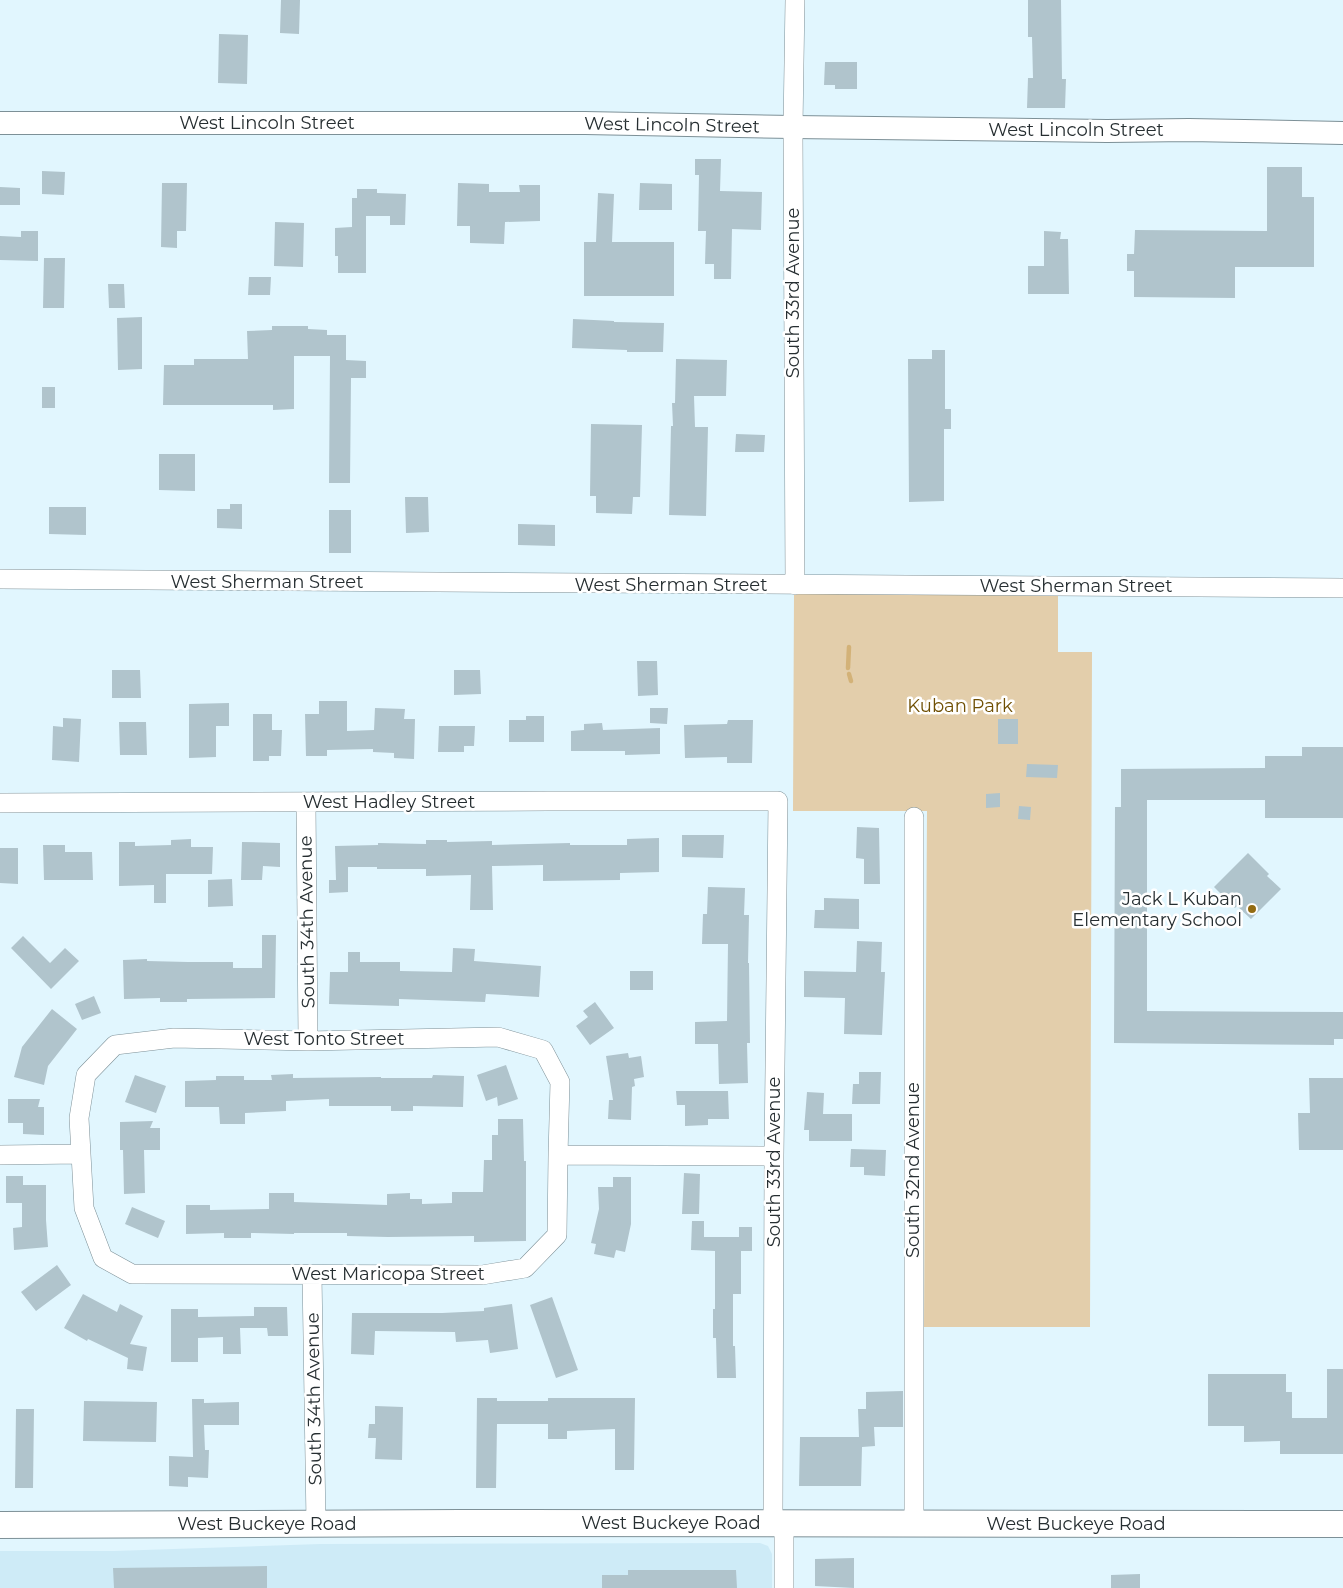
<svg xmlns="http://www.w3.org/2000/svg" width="1343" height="1588" font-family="Montserrat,sans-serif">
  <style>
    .built { fill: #ceebf7 }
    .green { fill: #e3ceab }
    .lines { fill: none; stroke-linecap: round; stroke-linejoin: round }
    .stream { stroke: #d3b278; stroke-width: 4.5 }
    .building { fill: #b0c4cc }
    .minor-casing { stroke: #7d9097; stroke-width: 20 }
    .tertiary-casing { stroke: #7d9097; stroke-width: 24 }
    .secondary-casing { stroke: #7d9097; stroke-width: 28 }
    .minor { stroke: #fff; stroke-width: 19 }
    .tertiary { stroke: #fff; stroke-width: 22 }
    .secondary { stroke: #fff; stroke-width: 26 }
    .poi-dot { fill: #926b12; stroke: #fff; stroke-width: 2 }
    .labels { text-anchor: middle; stroke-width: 5; stroke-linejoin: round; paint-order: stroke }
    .street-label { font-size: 18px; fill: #262e31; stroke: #fff }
    .park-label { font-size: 18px; fill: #6f4f03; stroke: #fff }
    .poi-label { font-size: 18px; fill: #262e31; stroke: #fff; text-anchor: end }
  </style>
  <rect width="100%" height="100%" fill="#e1f6fe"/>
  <path class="built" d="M760,1543L768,1546L772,1554V1588H0V1551H114L320,1544Z"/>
  <path class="green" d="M794,593L1058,595V652H1092L1090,1327H924L927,811H793Z"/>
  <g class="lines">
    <path class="stream" d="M848,668L849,647
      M849,674L851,681"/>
  </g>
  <path class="building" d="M281,0H300L299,34L280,33Z
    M1028,0H1061L1062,79H1066L1065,108H1027L1028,78H1033L1032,37H1028Z
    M219,34L248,35L247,84L218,83Z
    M825,62H857V89H835V85H824Z
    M695,159H721L720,191L762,192L761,230L732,229L731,279H714V264H705L706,231H698L699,175H695Z
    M1267,167H1302V197H1314V267H1235V298L1134,297V271H1127V254H1134L1135,230L1267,231Z
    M42,171L65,172L64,195L42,194Z
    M162,183H187L186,231H177V248L161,247Z
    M458,183L489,184V192H520L519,185H540V221L505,222L504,244L470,243V226H457Z
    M640,183L672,184V210H639Z
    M0,187L20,188V205H0Z
    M357,189H377V193L406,194L405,225H390V216H366V273H338V256H335V228L352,227V198H357Z
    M598,193L614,194L612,242H674V296H584V242H596Z
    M275,222L304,223L303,267L274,266Z
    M21,231H38V261L0,260V236L21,237Z
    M1044,231L1061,232L1060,239H1068L1069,294H1028V266H1044Z
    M44,258H65L64,308H43Z
    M249,277H271L270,295H248Z
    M108,284H124L125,308H109Z
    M142,317V369L118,370L117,318Z
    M573,319L614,321V322L664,323L663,352H627V350L572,348Z
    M272,326H308V329L327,330V335H346V360L366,361V378H351L350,483H329L330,356H294V409L273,410V405H163L164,365H194V359H248L247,331L272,330Z
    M932,350H945V409H951V429H944V501L909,502L908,359H932Z
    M676,359L727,360L726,396H694L695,427H708L706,516L669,515L671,426H673L672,403H675Z
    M42,387H55V408H42Z
    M591,424L642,425L640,497H633L632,514L596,513V496H590Z
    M736,434L765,435L764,452H735Z
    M159,454H195V491L159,490Z
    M405,497H428L429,532L406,533Z
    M230,504H242V529L217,528V509H230Z
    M49,507H86V535L49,534Z
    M329,510H351V553H329Z
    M518,524L555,525V546L518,545Z
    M637,661H657L658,695L638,696Z
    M112,670H140L141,698H112Z
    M454,670H480L481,694L454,695Z
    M319,701H347V731L374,730L375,708L405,709L404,719H415L414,759L394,758V753L373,752V749L327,750V756H306L305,714H319Z
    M229,703V726H216V757L189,758V704Z
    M650,708H668L667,724L650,723Z
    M253,714H272V730H282L281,756H269V761H253Z
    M526,716H544V742H509V720H526Z
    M63,718L81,719L79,762L52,760L53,726L63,727Z
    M998,719H1018V744H998Z
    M728,720H753L752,763H727V757L685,758L684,725L727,724Z
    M119,722H146L147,755H120Z
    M602,723L603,730L660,728V754L625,755V751H571V731L584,730V724Z
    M439,726H475L474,746H464V752H438Z
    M1302,747H1343V818H1265V800H1147V1011L1343,1012V1039H1334V1045L1114,1043L1115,807H1121V769L1265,768V756H1302Z
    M1027,764L1058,765L1057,778L1026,777Z
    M1000,793V807L986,808V794Z
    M1019,806L1031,807L1030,820L1018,819Z
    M857,827L879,828L880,884H864V859L856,858Z
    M682,835H724L723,858L682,857Z
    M659,838V872L620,873V880L543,881V865L492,866L493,910H470L471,875L426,876V869H377V867H348V892L329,893V880H336L335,846L378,845V843L426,844V840H447V842L492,841V845L570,843V845H627V839Z
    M191,839V847H213L212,874H166V903H154V885L119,886V842H135V846L171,845V840Z
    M242,842L280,843V867L263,866L262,880H241Z
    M43,845H65V852H92L93,880H44Z
    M0,848H18V884L0,883Z
    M1248,853L1269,874L1267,876L1281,889L1251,919L1237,906L1235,908L1214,887Z
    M232,879L233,906L208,907V880Z
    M708,887L745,888L744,915H749L748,963H749L750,1043H747L748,1083L719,1084L718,1044H695V1022L727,1021L728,944H702L703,914H707Z
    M824,898L859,899V929L814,928L815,910H824Z
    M262,935H276L275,998L187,999V1002H160V998L124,999L123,960L147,959V961L188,962H233V968H262Z
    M23,936L50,963L65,948L79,961L51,989L11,948Z
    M857,941L882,942L881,972H885L882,1035L844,1034L845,998L804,997V971L856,972Z
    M453,948L475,949L474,961L541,966L539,997L486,994L485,1002L399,999V1006L329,1004L330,972H348V952H360V962H400V971L452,972Z
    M630,971H653V990H630Z
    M94,996L101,1013L82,1020L75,1004Z
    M595,1002L614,1028L590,1045L576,1026L588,1017L583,1011Z
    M52,1009L77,1029L48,1066L44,1085L14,1077L22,1047Z
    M628,1053L629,1058L641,1056L644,1077L634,1079L635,1086L632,1087L631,1120L608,1119L609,1100H613L606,1056Z
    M506,1065L518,1099L498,1106L497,1097L486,1101L477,1075Z
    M859,1072H881L880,1104H852L853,1084H859Z
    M293,1074V1078L381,1077V1078H432L433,1075L464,1076L463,1107L413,1106V1111H391V1106H329V1099L286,1101V1111L245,1113V1124H220L219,1107H185V1081L216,1080V1076H244V1080H272L271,1075Z
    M135,1075L166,1086L156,1113L125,1102Z
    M1309,1078H1343V1150H1299L1298,1113H1310Z
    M676,1091H728L729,1119H708V1125L685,1126V1105H677Z
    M807,1092L824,1093L823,1114H852V1141H809V1130H804Z
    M8,1099H40L38,1107H44V1135L23,1134V1123H8Z
    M498,1119H523L524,1161H526V1241L474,1242V1236L388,1237L347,1236V1233H294V1234L251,1233V1238H224V1233L186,1234V1205H210V1210L269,1209V1193H294V1202L387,1205V1194L410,1193V1199H422V1204L452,1203V1192H483L484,1160H492V1135H498Z
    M153,1121L150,1128H160V1150H144L145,1193L124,1194L123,1150H120V1122Z
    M851,1149L886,1150L885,1176L864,1175V1167H850Z
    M684,1173L700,1174L699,1214H682Z
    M6,1176H23V1185H46V1220L48,1247L14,1250L13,1228L22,1227V1203H6Z
    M613,1177H631V1224L625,1252L616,1250L614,1258L594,1254L596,1244L591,1243L599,1209L598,1187H613Z
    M132,1207L165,1221L158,1238L125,1224Z
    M692,1221H704V1237H739V1227H752V1251H741V1294H733V1346H735L736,1378H717L716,1338H713V1309H715V1251L691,1250Z
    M57,1265L71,1285L36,1311L21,1292Z
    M83,1294L117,1312L120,1304L143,1316L130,1344L147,1347L143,1371L127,1369L128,1358L88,1339L87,1341L64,1328Z
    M552,1297L578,1370L556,1378L530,1305Z
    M512,1304L518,1349L490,1353L488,1340L456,1342L455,1332L375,1331L374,1355L351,1354L352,1313H442L484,1311V1308Z
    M254,1307H287L288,1336H268L267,1328H240L241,1354H223V1337L198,1338V1362H171V1309H198V1317L254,1316Z
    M1327,1369H1343V1454H1280V1441L1244,1442V1426H1208V1374H1286V1392H1292V1418H1327Z
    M903,1391V1427H874L875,1446L862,1447L861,1486H799L800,1437H859L858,1409H866V1392Z
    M477,1398H497V1401H548V1398H635L634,1470H615V1429L567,1431V1439H548V1424H497L496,1488H476Z
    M192,1399H204V1403L239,1402V1425H204L205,1450H209L208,1478L188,1477V1487L169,1486V1456L193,1457Z
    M84,1401L157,1402L156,1442L83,1441Z
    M375,1406L403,1407L402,1460L375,1459L376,1438H368L369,1424H375Z
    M16,1409H34L33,1488H15Z
    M854,1558V1588L815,1586V1559Z
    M267,1566V1588H114L113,1568Z
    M628,1570H736L737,1588H602V1575H628Z
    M1140,1574V1588H1111V1575Z"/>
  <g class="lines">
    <g class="minor-casing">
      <path id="minor" d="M0,579L1343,588
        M795,585L793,127L795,0
        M0,803L548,801H778L774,1156L773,1524
        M306,803L308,1041
        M914,817V1524
        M0,1155L81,1154
        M558,1155L560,1082L543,1050L498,1037L308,1041L174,1038L115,1045L86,1075L79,1118L84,1208L103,1258L132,1274L482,1275L525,1268L557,1235L558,1155L774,1156
        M312,1275L316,1523
        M784,1524V1588"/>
    </g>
    <g class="tertiary-casing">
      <path id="tertiary" d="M0,123H585L793,127L1107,131L1189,130L1343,133"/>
    </g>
    <g class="secondary-casing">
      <path id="secondary" d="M0,1525L461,1523L1343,1524"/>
    </g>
    <use href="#minor" class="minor"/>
    <use href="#tertiary" class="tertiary"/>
    <use href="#secondary" class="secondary"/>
  </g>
  <circle class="poi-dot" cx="1252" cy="909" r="5"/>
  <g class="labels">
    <g class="street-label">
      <text x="267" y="129">West Lincoln Street</text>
      <text transform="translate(672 125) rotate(1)" y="6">West Lincoln Street</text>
      <text x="1076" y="136">West Lincoln Street</text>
      <text transform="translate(793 293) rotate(-90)" y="6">South 33rd Avenue</text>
      <text x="267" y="588">West Sherman Street</text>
      <text x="671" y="591">West Sherman Street</text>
      <text x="1076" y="592">West Sherman Street</text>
      <text x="389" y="808">West Hadley Street</text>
      <text transform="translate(307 922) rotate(-91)" y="6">South 34th Avenue</text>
      <text x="324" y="1045">West Tonto Street</text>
      <text transform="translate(774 1162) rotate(-90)" y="6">South 33rd Avenue</text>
      <text transform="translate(913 1170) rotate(-90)" y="6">South 32nd Avenue</text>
      <text x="388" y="1280">West Maricopa Street</text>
      <text transform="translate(314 1399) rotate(-91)" y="6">South 34th Avenue</text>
      <text x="671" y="1529">West Buckeye Road</text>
      <text x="267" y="1530">West Buckeye Road</text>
      <text x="1076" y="1530">West Buckeye Road</text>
    </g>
    <g class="park-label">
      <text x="960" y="712">Kuban Park</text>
    </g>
    <g class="poi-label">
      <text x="1242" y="905">Jack L Kuban<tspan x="1242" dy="21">Elementary School</tspan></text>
    </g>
  </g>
</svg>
